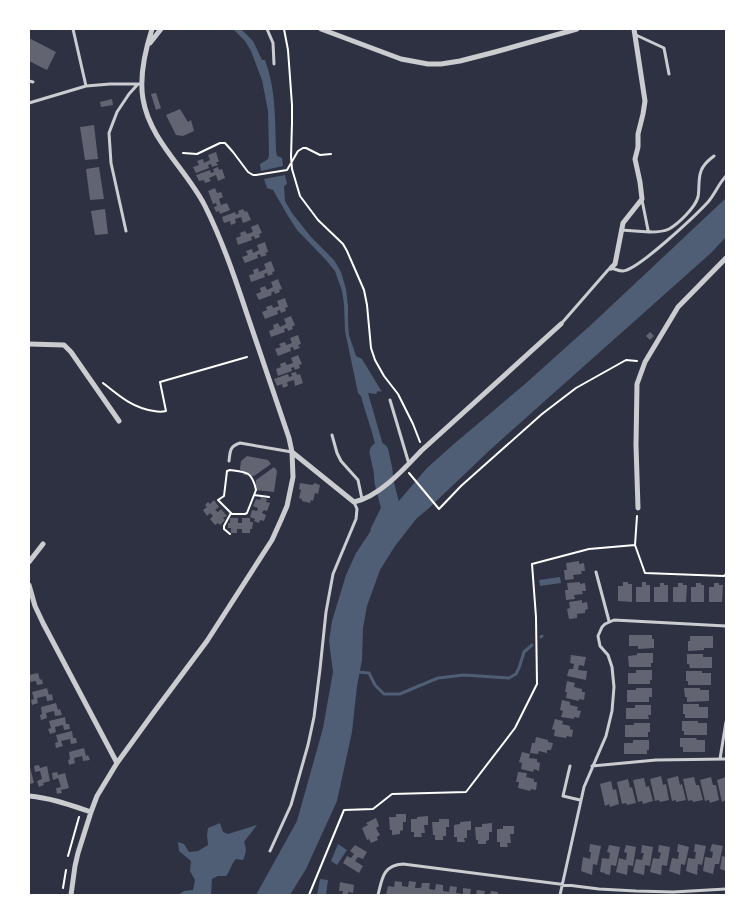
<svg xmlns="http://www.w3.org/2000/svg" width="755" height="924" font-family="'IBM Plex Sans',sans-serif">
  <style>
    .water { fill: #4f5d75 }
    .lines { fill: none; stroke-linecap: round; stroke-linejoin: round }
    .stream { stroke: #4f5d75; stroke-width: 3 }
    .river { stroke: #4f5d75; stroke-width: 19 }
    .building { fill: #626471 }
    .path { stroke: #fff; stroke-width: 2 }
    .service { stroke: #caccd0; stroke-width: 3 }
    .minor { stroke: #caccd0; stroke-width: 5 }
  </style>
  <rect width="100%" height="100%" fill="#2d3142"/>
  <path class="water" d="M233,29H241L253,41L262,60H265C276,89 275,120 276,151L277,156L282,158L283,166L261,171L260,164L268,159L269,155L268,111L262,80L251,51L245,41Z
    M285,175L287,184L284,186L285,201L292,213L311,237L334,260L341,272L346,289L348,306V323L349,335L356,356L362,359L382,392L378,391L376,394L368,393L385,452L386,465L389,475L379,480C381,451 368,423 361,396L358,393L345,331L344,304L342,291L335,271L326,260L297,230L288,216L273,190L267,188L264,179Z
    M726,198V237L711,253L491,449L428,509L417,518L395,546L380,570L367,606L363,628L362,660L357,686L352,732L337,801L306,869L290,895H256L297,821L323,728L333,672L329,641L332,621L346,575L356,553L370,532L381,518L398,502L427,468L455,443L525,384L593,323Z
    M560,577L561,583L540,586L539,580Z
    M220,823L223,832L228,834L257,825L244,842C247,849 246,853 243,860L236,859C231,864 231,870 226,876H218L212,879L211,895H178L184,891L193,890L195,880L190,871L191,861L179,851L178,842L184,844L189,852L198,851L208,845L207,835L208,828Z
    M338,844L347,850L337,865L331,861Z
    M320,879L328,880L326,895H317Z"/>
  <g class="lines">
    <path class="stream" d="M541,637L542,636
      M357,672L369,673L375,685L384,694H400L414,688L438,678L464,675L509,678L516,674L519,668L524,652L532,645"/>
    <path class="river" d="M379,452L383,470L384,482L391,509L380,531"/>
  </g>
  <path class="building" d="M29,38L56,52L47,70L29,61Z
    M156,93L161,108L156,110L151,94Z
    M112,99L113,105L101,107L100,102Z
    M180,109L188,122L191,120L194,131L183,136L176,135L166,115Z
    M94,125L98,159L85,160L80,127Z
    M216,152L219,162H216L218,165L212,167L211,164L208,165L209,168L196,173L193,167L199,165L197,161L203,159L204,163L210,160L208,155Z
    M99,167L104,199L90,200L86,169Z
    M218,167L219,170L222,169L225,178L218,181L216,175L209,178L211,181L205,183L204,180L199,181L196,175L210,170L211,173L214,172L213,169Z
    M215,188L217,193L221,192L223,197L219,199L221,205L227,203L230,210L220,214L219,211L216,212L214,207L217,206L216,203L213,204L208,191Z
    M105,209L108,234L95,235L91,211Z
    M243,209L245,212L247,211L251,220L243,223L241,217L235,219L236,223L231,225L230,221L224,223L222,217L235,212L236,215L239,213L238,211Z
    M258,224L262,233L259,234L260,237L255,239L254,236L251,237L252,240L238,245L236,238L241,236L240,233L245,231L247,234L253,232L251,227Z
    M265,242L268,252L265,253L267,255L261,257L260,254L257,255L258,258L245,263L242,257L248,255L246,251L252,249L253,253L259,250L257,245Z
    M271,261L275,271L272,272L273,274L268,276L267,273L264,274L265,277L251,282L249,275L254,274L253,270L258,268L259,272L266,269L264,264Z
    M278,279L282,289L279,290L280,292L275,294L274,291L271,293L272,295L259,300L256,294L261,292L260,288L265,286L267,290L273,287L271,282Z
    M285,298L288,307L285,308L286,311L281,313L280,310L277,311L278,314L265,319L262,312L267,310L266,307L272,305L273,308L279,306L277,301Z
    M291,316L295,325L292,327L293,329L288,331L287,328L284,329L285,332L271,337L269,331L274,329L273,325L278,323L280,327L286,324L284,319Z
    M650,332L654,336L650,340L646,336Z
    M298,335L301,344L298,345L300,348L294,350L293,347L290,348L291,351L278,356L275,349L281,347L279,344L285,342L286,345L292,343L290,338Z
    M298,355L302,364L299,365L300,368L295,370L294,367L291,368L292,371L278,376L276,369L281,367L280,364L285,362L287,365L293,363L291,358Z
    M296,372L297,375L300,374L303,383L295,386L294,380L287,382L288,386L283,388L282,384L277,386L274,379L288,374L289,377L292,376L291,373Z
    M247,456L268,460L271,464L254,476L244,475L240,469L241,461Z
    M274,467L277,471L274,492L255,490L256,480Z
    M300,483L313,485L314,483L320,485L318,494L315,493L313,501L311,500L310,503L302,501V499L299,498L301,490L299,489Z
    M261,497L267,499L266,502L270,503L267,511L264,510L262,513L266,515L264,521L260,520L259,523L254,521L255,519L250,517L252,510L257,511L258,508L253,506L256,499L260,500Z
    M214,500L219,507L215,510L218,512L221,509L227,516L223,518L225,520L220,525L218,523L215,525L210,519L213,516L210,513L207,516L203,510L207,507L205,505L208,502L210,504Z
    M230,518H238V523H242V518H250V522H253L252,529H250V533H242V529H237V533H231V528H228V523H230Z
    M579,561V564L584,563L585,571H581L582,574L573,575L574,579L565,580L564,570H567L566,563Z
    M580,582V584L585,583L586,591H582L583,594L574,595L575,599L566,600L565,590H568L567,583Z
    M623,582H628V584H632V602L618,601V586H623Z
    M642,582H646V585H650V602H636V587H642Z
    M660,583H664V585H668V602H654V587H660Z
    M678,583H683V585H687L686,602H673V587H678Z
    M696,583H701V585H704V602H691V587H696Z
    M714,583H719V585H723L722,602H709V587H714Z
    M582,600V603L587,602L588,609L585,610V613L577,614V618L569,619L567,609L570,608L569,602Z
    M629,635H652V639H654V648L638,649V646H629Z
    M690,636H713V648H704V650L688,651V641H690Z
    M637,653H653V663H651V667H629L628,656L637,655Z
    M687,654H703V657H712V668H690L689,664H687Z
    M571,655L586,657L584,666L579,665L578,670L587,671L586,680L567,676L569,669H573L574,664L570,663Z
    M636,670H652V680H650V684H628V673H636Z
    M686,671H702V673H711V685H688V681H686Z
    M38,673L40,680L42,679L43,684L37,685L36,681L29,682V675Z
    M567,681L575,683L574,687L582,689V692H585L584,700L579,699V701L566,698L567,692H565Z
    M47,688L49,695L52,694L53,700L47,701L46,696L37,698L38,703L32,705L31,700L34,699L32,692Z
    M636,688H652V697H649V702H627V690H636Z
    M684,688H700V690H709V701L687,702V697H685Z
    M562,700L570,702V705L578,707L577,710L581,711L579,718L574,717V719L561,717L563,711L560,710Z
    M56,703L58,710L60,709L62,715L55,716L54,711L46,713L47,718L41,720L40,715L42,714L41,707Z
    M683,704H699V707H708V718H685V714H683Z
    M635,705H651V715H648L649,719H626V708H635Z
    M65,717L66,724H69L70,729L64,730L63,725L55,727L56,732L50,734L48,729L51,728L49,721Z
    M555,719L563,721L562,724L570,726V729L573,730L572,737L567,736L566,738L554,736L555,730L552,729Z
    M682,721H698V723H707V735H684V731H682Z
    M634,723H650V732H648V737H625V725H634Z
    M72,731L73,738H76L77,743L71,744L70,739L61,741L63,746L56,748L55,743L58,742L56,735Z
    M536,737L548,740V742L553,743L551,750H547V753L539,751L538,754L530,753L532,743H535Z
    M680,738H696L697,740H705V752H683V747H680Z
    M633,740H649V750H647V754H624V743H633Z
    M84,748L86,756L88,755L90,760L83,761L82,756L74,758L75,763L69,765L68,760L70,759L69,752Z
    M522,752L530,754L529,758L537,759V762L540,763L539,771L534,769L533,772L521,769L522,763L519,762Z
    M39,765L40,768L47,766L50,781L43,783L44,785L39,787L37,781L42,779L40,771L35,772L34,766Z
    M30,767L34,783L29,784V768Z
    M57,772L58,775L65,773L69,788L61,790L62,793L57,794L56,788L61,787L58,778L53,780L52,773Z
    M518,772L527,773L526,777L534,779V782H537L536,790L531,789L530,791L518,788L519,782H516Z
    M661,776L663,785L666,784L669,800L660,802L659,800L655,801L650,779Z
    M678,776L680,785L682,784L686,800L676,802V800L672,801L667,779Z
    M694,777L696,785H699L703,800L693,802L692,800L688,801L683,779Z
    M711,777L713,785H716L719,800L710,803L709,800L705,801L700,780Z
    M726,777V800L722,802L717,780Z
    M644,778L646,787L649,786L653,801L643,804L642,801L638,802L633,780Z
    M628,779L630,788L632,787L636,803L627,805L626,803L622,804L617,782Z
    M611,781L613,790L616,789L619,804L610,807L609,804L605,806L600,784Z
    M396,814H406V822H403V830L400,831V834L392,835V830H390L389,817H396Z
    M428,816V825H424L425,833H421L422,837H414V832H411V819H417V817Z
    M376,818L379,826L376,828L380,835L377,837L378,840L371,843L369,839L367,840L362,828L368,825L366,823Z
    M439,819H449V827H446V836H443V840H435V835H433L432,822H439Z
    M471,821V830H467V838H464L465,842H457V837H454V825L460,824V822Z
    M492,823V832H489V840L486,841V844H478V840H476L475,827H482V824Z
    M503,826H514V834H510L511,843H507L508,847H500V842H497V829H503Z
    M590,844L601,846L597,865L593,864L592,875L581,871L583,857L590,859L591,852H589Z
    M678,844L689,847L685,865L681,864L680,875L669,871L672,858L678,859L679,852H677Z
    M695,844L706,846L702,865L698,864L697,875L686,871L688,858L695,859L696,852H694Z
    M712,844L723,846L719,864H715L713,874L703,871L705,857L712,858L713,852L710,851Z
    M355,845L367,852L363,859L358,857L355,861L363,866L359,873L343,863L347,856L351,858L354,854L350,851Z
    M609,845L620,847L616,866L611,865L610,875L605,874V873L600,872L602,858L609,859L610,853L607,852Z
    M626,845L636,847L633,866L628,865L627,875L616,872L619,858L626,860L627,853L624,852Z
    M642,845L653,847L650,866L645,865L644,875L633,872L636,859L642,860L644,853H641Z
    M659,845L670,847L667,866L662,865L661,875L650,872L653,858L659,859L661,853L658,852Z
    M722,856L726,857V871L720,869Z
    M395,881L402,882V886L408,887L409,881L416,882L415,888H421L422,883H430L429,889L435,890L436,884L443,885V891L449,892L450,886L457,887L456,893L463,894V888L471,889L470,895H386L388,886L394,887Z
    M340,882L354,885L353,893L348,892V895H342L343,891H339Z
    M477,890L485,891L484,895H476Z
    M491,891L498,892V895H490Z"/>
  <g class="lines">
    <path class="path" d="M284,29L288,50L292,105V123L291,157L292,169L300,196L318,220L343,244L347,251L364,290L367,305L371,348L375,360L384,376L398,394L413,424L420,442
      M183,153L197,154L220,143H225L233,152L248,172L253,175H256L287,170L298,151L303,148H306L320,155L331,154
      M103,383C119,396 133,408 154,411C159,412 162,412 166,411L160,382L247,357
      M230,470C246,472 252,471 256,490L247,513L245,514H232L218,500L224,496L227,471Z
      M409,473L439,509L461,486L542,414L576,388L626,360L637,361
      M254,495L269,497
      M637,516L635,545L645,573L724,576L726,574
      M230,534L224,529V526L231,513
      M68,856L79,817
      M63,888L66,870
      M309,895L344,810L373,809L392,794L466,792L515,728L537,684L536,617L532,564L589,549L635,545"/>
    <path class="service" d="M73,29L86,86
      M267,29L273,43L274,64
      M636,35L664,48L669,74
      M29,81L33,82
      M29,103L86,86L110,84H138
      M642,200L648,230L650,232C656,232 663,232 669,229C678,224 695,208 698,197C700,188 697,175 703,167C706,162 710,159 714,156
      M621,230L649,232
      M126,231L111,163L109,133L117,112L129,94L138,84H141
      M561,324L608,270L611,268C615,269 619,271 623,271C638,270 696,215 708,202C715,194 719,183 726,176
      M390,400L409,464
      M332,435L337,453L341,461L358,480L362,499
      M229,461C230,451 230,446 240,443L292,452
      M596,572L609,621
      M720,759L726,722
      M570,766L563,796L580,800
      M592,766L656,760L726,759
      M270,851L291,805L308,745L314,717L320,669L326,612L333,574L356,519L357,509L354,502
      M378,895C382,879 383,865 403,864L599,889L636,891L673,892L726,889
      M560,895L584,787L606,736L612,711L614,687L612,667L608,655L600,646L598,636L602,627L605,624L614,620L726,626"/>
    <path class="minor" d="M321,29L401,59L428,64H441L460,61L495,52L577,29
      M150,43L161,29
      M611,268L615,264L623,223L642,199L640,182L635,159L638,147V134L643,114L645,101L634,29
      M29,344L64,345L71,352L119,421
      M292,452L354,502C379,497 404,469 421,451L561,324
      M638,508L636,445L637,384L645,362L678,307L726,258
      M29,562L43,544
      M29,585L35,606L43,623L117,763
      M29,796C51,798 70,805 91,812
      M71,895L75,866L78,853L91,812L97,796L117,763L154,712L207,641L272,540L281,520L287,506L293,477L292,452L289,438C276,400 263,361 250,323C237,284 224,244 205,206C187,170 150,141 143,99C139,76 145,51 152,29"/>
  </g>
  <rect width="755" height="924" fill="none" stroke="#ffffff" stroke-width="60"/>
</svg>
